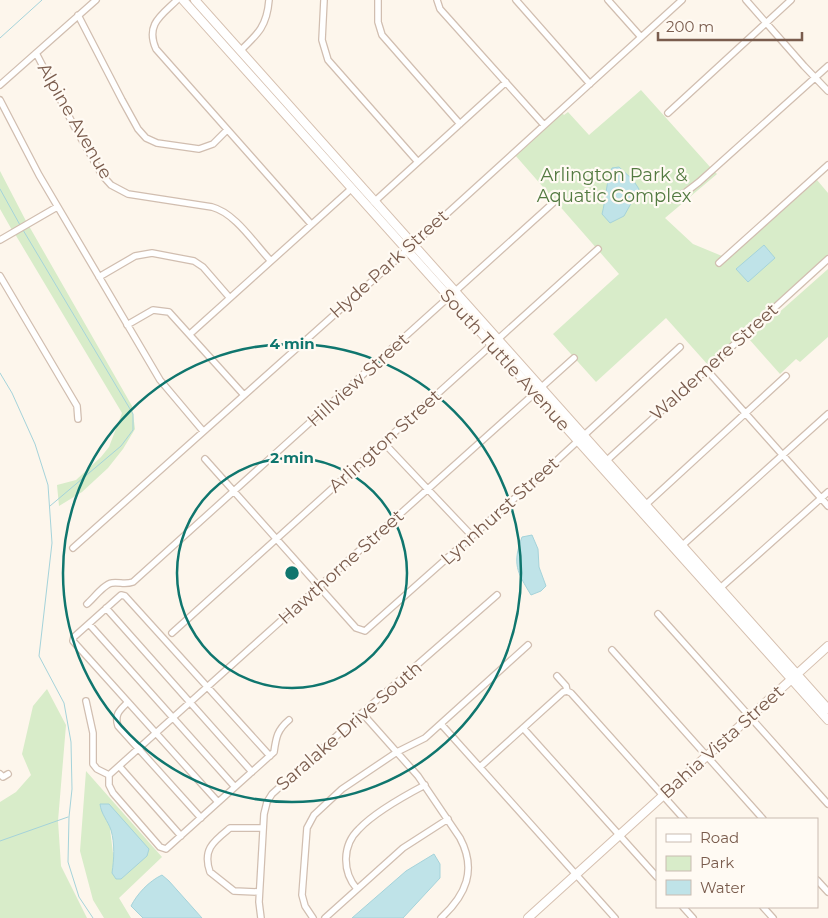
<svg xmlns="http://www.w3.org/2000/svg" width="828" height="918" font-family="Montserrat,sans-serif">
  <style>
    .green { fill: #d8ecc9; fill-rule: evenodd }
    .water { fill: #bfe3e8; stroke: #a5d3da }
    .lines { fill: none; stroke-linecap: round; stroke-linejoin: round }
    .stream { stroke: #a5d3da; stroke-width: 1 }
    .street-casing { stroke: #d1beb0; stroke-width: 8 }
    .secondary-casing { stroke: #d6c0b0; stroke-width: 10 }
    .street { stroke: #fff; stroke-width: 5.5 }
    .secondary { stroke: #fff; stroke-width: 8 }
    .ring { fill: none; stroke: #0f766e; stroke-width: 2.5 }
    .labels { text-anchor: middle; stroke-width: 4.5; stroke-linejoin: round; paint-order: stroke }
    .street-label { font-size: 18px; fill: #7a5c4d; stroke: #fffaf3 }
    .park-label { font-size: 18px; fill: #537a41; stroke: #fffaf3 }
    .centre { fill: #0f766e; stroke: #fffaf3; stroke-width: 2.5 }
    .ring-label { font-size: 15px; text-anchor: middle; font-weight: bold; fill: #0f766e; stroke: #fffaf3; stroke-width: 4.5; stroke-linejoin: round; paint-order: stroke }
  </style>
  <rect width="100%" height="100%" fill="#fdf6ec"/>
  <path class="green" d="M641,90L711,168L678,199L692,192L715,172L717,174L665,218L693,244L722,256L716,263L719,267L817,180L828,193V256L708,365L666,318L596,382L553,334L619,274L515,155L562,113L564,115L568,112L589,135Z
    M0,171L26,221L12,230L0,209Z
    M29,226L132,406L135,429L123,449L108,468L82,492L59,506L57,485L76,480L101,457L109,447L122,413L15,234Z
    M828,269V337L800,362L796,359L780,374L749,339Z
    M47,689L66,725L58,821L61,866L87,918H0V802L16,792L31,775L22,754L33,706Z
    M86,771L162,857L119,898L131,918H104L93,900L80,851ZM110,829L134,867L121,879L112,873L114,861Z"/>
  <path class="water" d="M619,167L633,180L639,189L624,216L610,223L602,214C606,199 606,182 612,168Z
    M764,245L775,258L748,282L736,269Z
    M532,535L538,549L539,567L546,586L541,591L531,595C517,572 512,564 522,537Z
    M100,804H109L149,849L147,856L121,879H116L112,873C114,859 115,844 111,830C108,821 101,814 100,804Z
    M434,854L440,864V878L403,918H352L406,871Z
    M162,875L169,881L202,918H143L131,906C137,894 149,881 162,875Z"/>
  <g class="lines">
    <path class="stream" d="M0,38L42,0
      M0,189L20,225
      M23,230L133,414V430L121,446L50,506
      M0,373L12,393L35,444L48,485L52,543L39,656L64,703L71,742L72,789L69,817L68,862L79,897L93,918
      M0,841L68,817"/>
    <g class="street-casing">
      <path id="street" d="M177,0C162,15 145,24 156,49L311,224
        M324,0L322,40L328,60L418,162
        M378,0V22L382,35L460,124
        M437,0L440,9L544,125
        M516,0L590,84
        M608,0L641,37
        M746,0L804,66L828,91
        M78,15L122,100L138,129L146,138L157,143L199,149L213,144L227,130
        M240,51C258,34 267,26 269,0
        M36,53L74,126L102,175L111,185L128,194L212,207C235,213 254,243 270,260
        M0,85L96,0
        M0,100L39,175L160,380L203,431
        M668,113L791,0
        M671,199L686,192L699,182L828,66
        M374,202L506,82
        M0,240L57,207
        M719,263L828,165
        M0,276L77,406L78,419
        M99,277L135,256L152,253L194,261L203,267L229,297
        M127,325L153,310L169,312L243,394
        M190,334L351,189
        M706,369L828,506
        M384,443L472,536
        M205,459L356,628L365,631L543,473L680,347
        M604,463L828,259
        M640,510L786,376
        M73,548L418,240L682,0
        M676,551L828,414
        M718,590L828,492
        M87,604C93,599 104,584 112,583C120,582 125,585 133,582L553,203
        M106,608L252,772
        M658,614L828,804
        M89,624L235,787
        M172,633L598,249
        M612,650L763,819
        M557,676L566,686L567,691L571,693L684,819
        M86,701L93,733V764L97,769L109,775
        M128,702C120,710 114,714 118,726L201,818
        M362,713L418,776L460,838C477,870 466,895 441,918
        M441,724L615,918
        M523,728L657,877
        M119,766L181,836
        M480,767L563,692L567,691
        M0,774L3,777L8,774
        M109,775L574,358
        M109,775V785L113,793L160,847L166,849L274,752C276,738 277,730 289,720
        M218,802L73,641L74,637L121,595L125,596L270,756
        M817,880L828,892
        M357,889C342,872 342,845 359,829C373,814 406,795 425,785
        M259,892L234,891L210,872C202,849 214,841 230,828H263
        M683,907L693,918
        M763,907L773,918
        M261,918L259,902L264,814L267,802L272,794L362,713L497,595
        M313,918L305,906L302,895L307,828L314,815L342,789L397,752L425,738L528,645
        M325,918L403,848L448,819"/>
    </g>
    <g class="secondary-casing">
      <path id="secondary" d="M183,0L828,720
        M195,0L828,709
        M528,918L828,646"/>
    </g>
    <use href="#street" class="street"/>
    <use href="#secondary" class="secondary"/>
  </g>
  <g class="ring">
    <circle cx="292" cy="573" r="115"/>
    <circle cx="292" cy="573" r="229"/>
  </g>
  <g class="labels">
    <g class="street-label">
      <text transform="translate(75 121) rotate(60)" y="6">Alpine Avenue</text>
      <text transform="translate(389 264) rotate(-42)" y="6">Hyde Park Street</text>
      <text transform="translate(505 360) rotate(48)" y="6">South Tuttle Avenue</text>
      <text transform="translate(714 362) rotate(-42)" y="6">Waldemere Street</text>
      <text transform="translate(358 380) rotate(-42)" y="6">Hillview Street</text>
      <text transform="translate(385 441) rotate(-42)" y="6">Arlington Street</text>
      <text transform="translate(500 511) rotate(-42)" y="6">Lynnhurst Street</text>
      <text transform="translate(341 567) rotate(-42)" y="6">Hawthorne Street</text>
      <text transform="translate(349 726) rotate(-41)" y="6">Saralake Drive South</text>
      <text transform="translate(722 742) rotate(-42)" y="6">Bahia Vista Street</text>
    </g>
    <g class="park-label">
      <text x="614" y="181">Arlington Park &amp;<tspan x="614" dy="21">Aquatic Complex</tspan></text>
    </g>
  </g>
  <circle cx="292" cy="573" r="8" class="centre"/>
  <g class="ring-label">
    <text x="292" y="349">4 min</text>
    <text x="292" y="463">2 min</text>
  </g>
  <rect x="656" y="818" width="162" height="90" fill="#fffaf3" stroke="#cabbb1"/>
  <rect x="666" y="834" width="25" height="8" fill="#ffffff" stroke="#cabbb1"/>
  <text x="700" y="843" font-size="15" fill="#7a5c4d">Road</text>
  <rect x="666" y="856" width="25" height="15" fill="#d8ecc9" stroke="#cabbb1"/>
  <text x="700" y="868" font-size="15" fill="#7a5c4d">Park</text>
  <rect x="666" y="880" width="25" height="15" fill="#bfe3e8" stroke="#cabbb1"/>
  <text x="700" y="893" font-size="15" fill="#7a5c4d">Water</text>
  <path d="M658 32v8h144v-8" fill="none" stroke="#7a5c4d" stroke-width="2.5"/>
  <text x="666" y="32" font-size="15" fill="#7a5c4d" stroke="#fffaf3" stroke-width="4" paint-order="stroke">200 m</text>
</svg>
